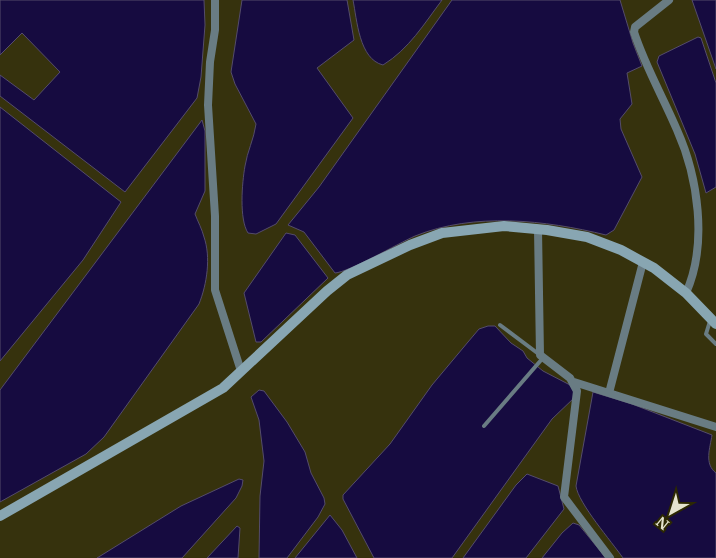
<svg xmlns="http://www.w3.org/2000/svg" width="716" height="558" font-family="Merriweather,serif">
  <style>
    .water { fill: #160b40; stroke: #544c6b }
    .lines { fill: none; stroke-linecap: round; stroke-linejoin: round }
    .lane { stroke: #697c83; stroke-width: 4 }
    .street { stroke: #697c83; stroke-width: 8 }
    .secondary { stroke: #88a6b2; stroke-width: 10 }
  </style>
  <rect width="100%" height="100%" fill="#36320d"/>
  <path class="water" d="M0,0H204L205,25L201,77L197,98L125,192L0,96V75L34,100L60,72L22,33L0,55Z
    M242,0H347L354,40L317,68L353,118L276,224L256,234L248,233C239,219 242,183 245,166C247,152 254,139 256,124L235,84L231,72Z
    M353,0H442C424,24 409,49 383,65C359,59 357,20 353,0Z
    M452,0H620L633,43L642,66L627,73L632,104L620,119L621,129L642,177L614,230L606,235C545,220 474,212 415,236C397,244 349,272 335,273L304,232L288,225L319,187Z
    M692,0H716V69Z
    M698,37L701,38L716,83V187L706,193L695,154L657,62L659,56Z
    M0,107L121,202L83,260L0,361Z
    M202,120L205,131V191L195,214C198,222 202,229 204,237C211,257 207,284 199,304L104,437L86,454L0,502V390Z
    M286,233L295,235L328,278L261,342H256L244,293Z
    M488,326H495L511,343L523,351L527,358L543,371L570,385L575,391V397L552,419L452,558H374L343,499V495L390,444L432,385L468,342L479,329Z
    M259,390L264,391L287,422L305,452L311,473L324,498L325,504L318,517L287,558H259L260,496L264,461L259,420L251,397Z
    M593,392L632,404L712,435C710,448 704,464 716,473V558H623C612,542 578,503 576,486Z
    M527,474L558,486L564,509L526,558H463L516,485Z
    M239,479L243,480L242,486L236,498L182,558H97L181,506Z
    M330,515L342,530L357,558H295Z
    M573,523L579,525L606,558H542L562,533Z
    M237,526L240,528L238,558H207Z"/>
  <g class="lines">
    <path class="lane" d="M710,321L706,334L716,344
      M500,325L540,355
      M484,426L542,359"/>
    <path class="street" d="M215,0V30L210,62L208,105L215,216V290L241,371
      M669,0L635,27L634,32C645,66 663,97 677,130C698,177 708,244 686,293
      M538,229L540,355L570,378L577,391L564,497L610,558
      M574,382L716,427
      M609,393L643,262"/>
    <path class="secondary" d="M0,516L223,388L327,291L347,275L410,245L442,233L504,226L547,230L587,237L621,250L654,268L686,293L716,324"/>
  </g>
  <g transform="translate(671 513) rotate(219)" stroke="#2c2803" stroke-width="4" paint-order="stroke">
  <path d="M0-4L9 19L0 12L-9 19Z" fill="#e5e4cf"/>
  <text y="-8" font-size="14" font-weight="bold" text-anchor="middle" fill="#e5e4cf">N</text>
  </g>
</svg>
